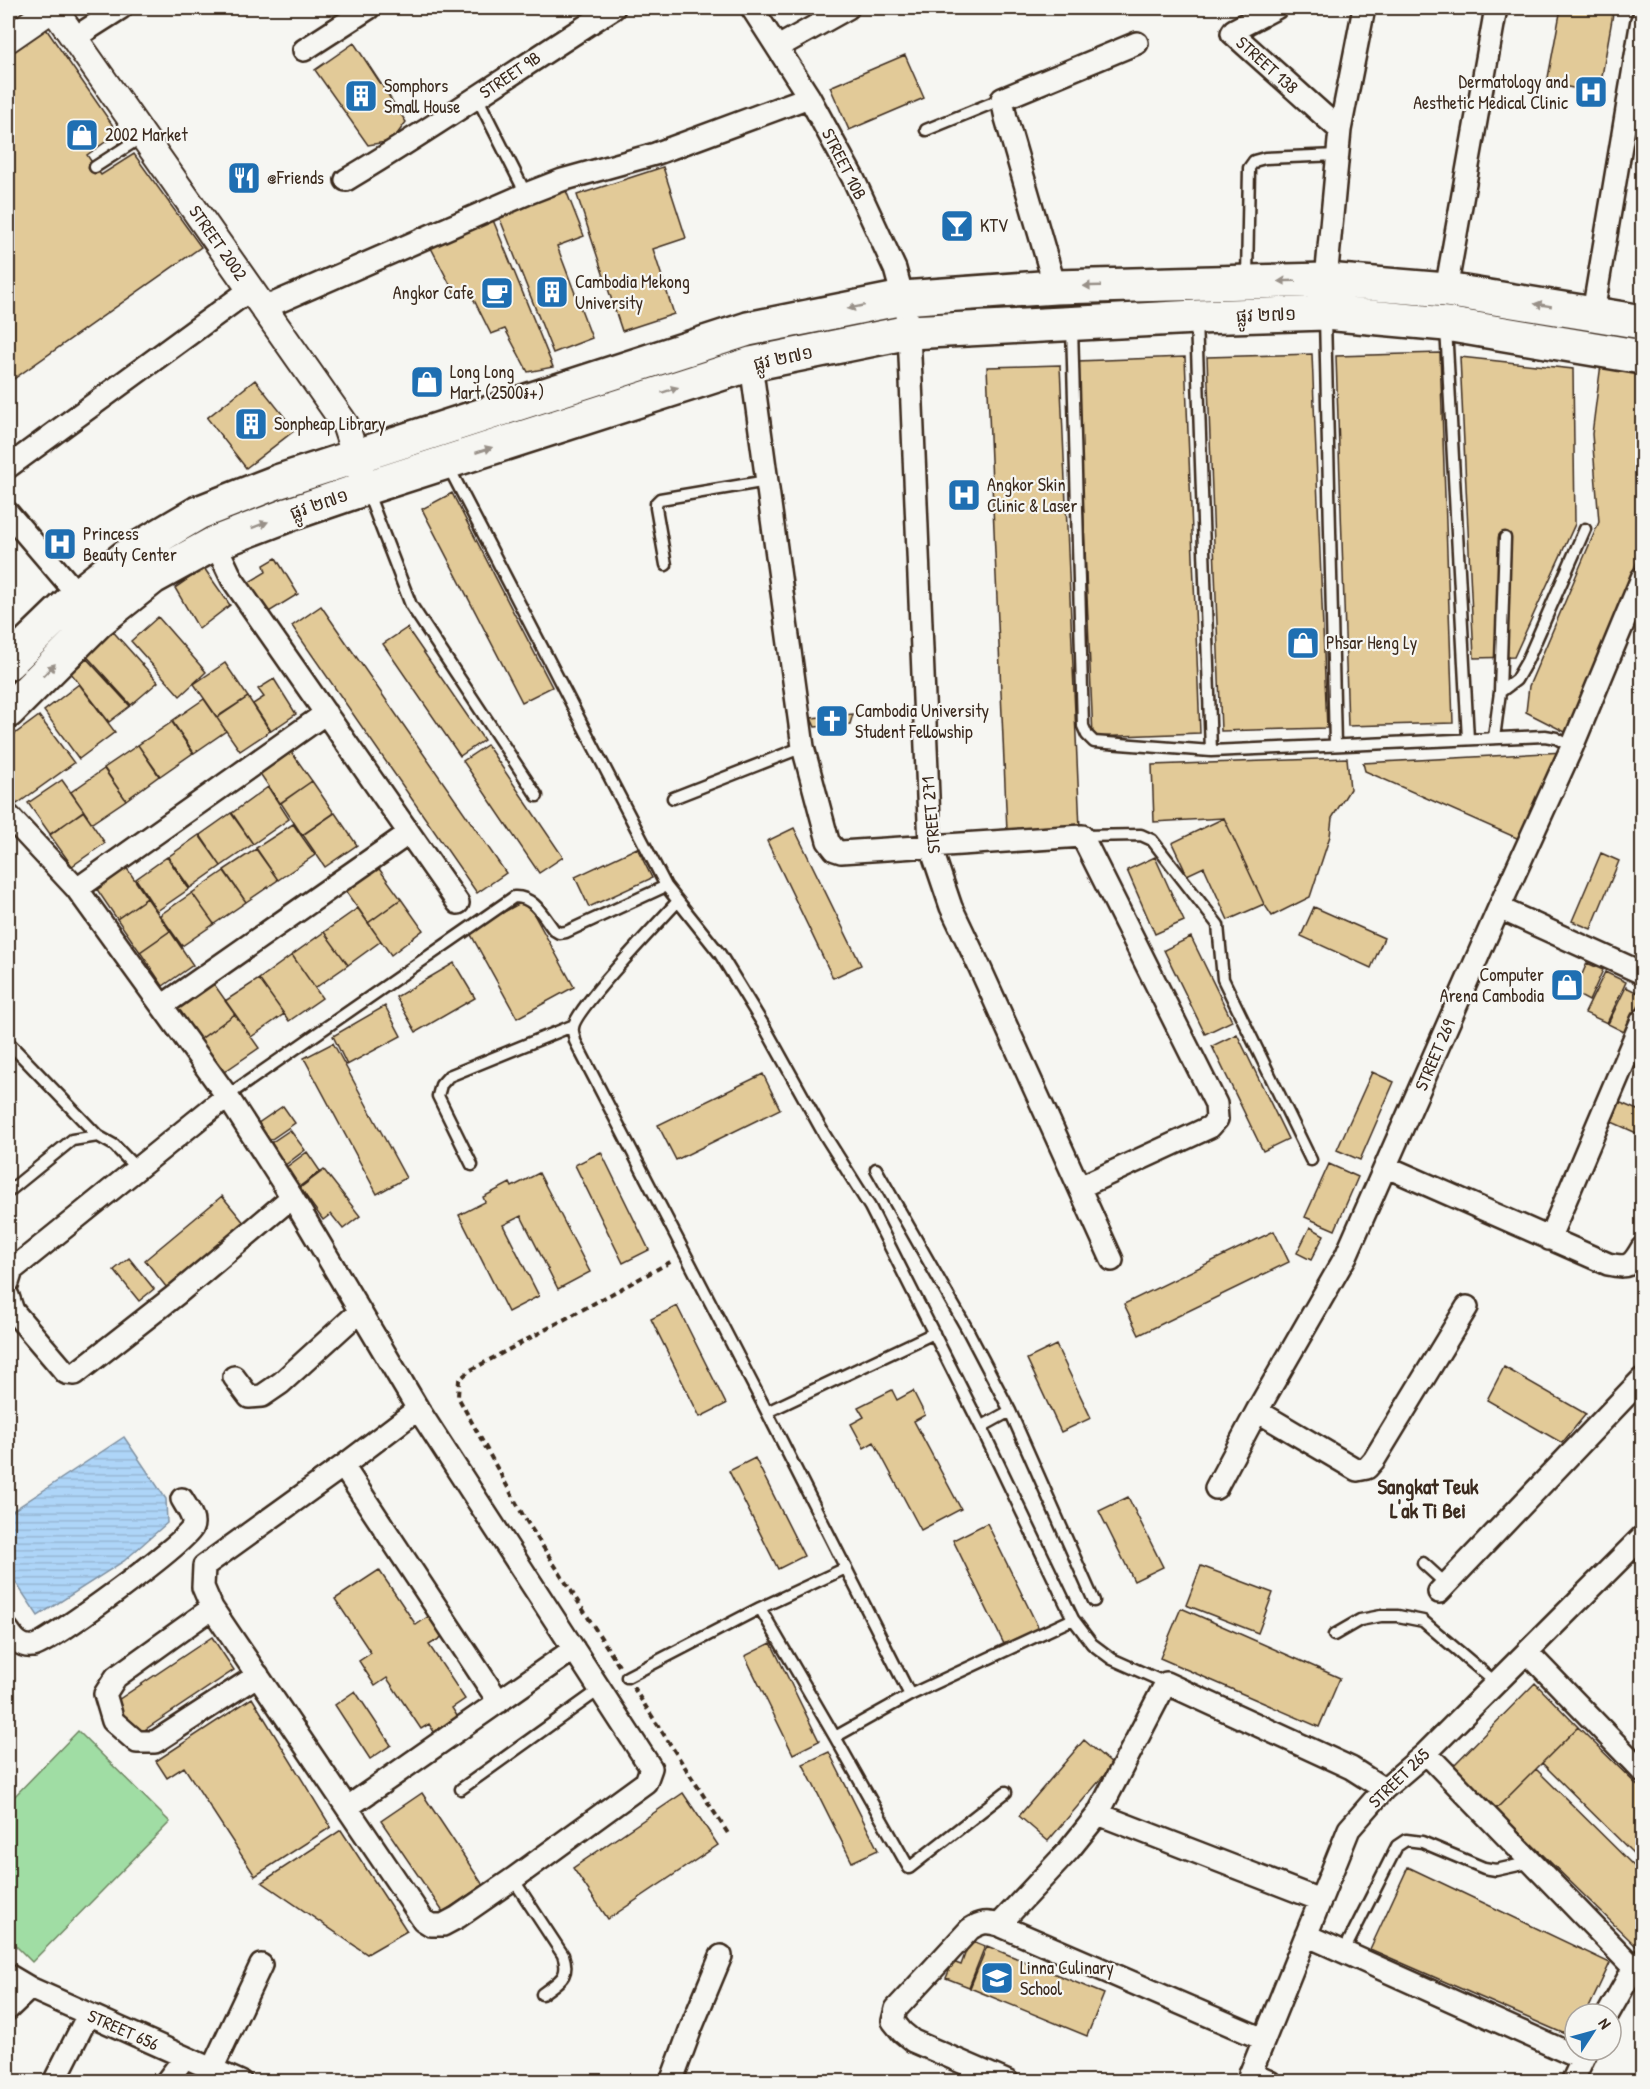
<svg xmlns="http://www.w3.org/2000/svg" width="1650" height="2089" font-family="'Patrick Hand','Noto Sans Khmer',sans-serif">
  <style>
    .pitch { fill: #a0dda4; stroke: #6e8461; stroke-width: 1.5 }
    .water { fill: url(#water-rules); stroke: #8091a1; stroke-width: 1.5 }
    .building { fill: #e2ca98; stroke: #3b2a1e; stroke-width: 1.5 }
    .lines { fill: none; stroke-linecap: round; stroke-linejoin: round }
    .service-casing { stroke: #3b2a1e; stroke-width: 15 }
    .minor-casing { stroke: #3b2a1e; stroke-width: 26 }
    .tertiary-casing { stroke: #3b2a1e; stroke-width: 30 }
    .primary-casing { stroke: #3b2a1e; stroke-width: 38 }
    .path { stroke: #3b2a1e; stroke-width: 4; stroke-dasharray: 6 4.5; stroke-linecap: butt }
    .service { stroke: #f6f6f2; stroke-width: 10 }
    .minor { stroke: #f6f6f2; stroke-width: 21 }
    .tertiary { stroke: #f6f6f2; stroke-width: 26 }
    .primary { stroke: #f6f6f2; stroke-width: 33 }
    .oneway { fill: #989088 }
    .labels { text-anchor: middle; stroke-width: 4.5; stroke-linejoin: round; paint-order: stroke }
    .street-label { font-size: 18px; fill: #3b2a1e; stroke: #f6f6f2 }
    .poi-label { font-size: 18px; fill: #3b2a1e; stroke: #f6f6f2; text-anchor: start }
    .quarter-label { font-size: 21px; font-weight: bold; fill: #3b2a1e; stroke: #f6f6f2 }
  </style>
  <defs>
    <pattern id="water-rules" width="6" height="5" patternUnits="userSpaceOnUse" patternTransform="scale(1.5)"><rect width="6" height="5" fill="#aed5f8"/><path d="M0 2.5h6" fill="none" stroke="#97b7d4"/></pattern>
  </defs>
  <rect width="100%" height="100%" fill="#f6f6f2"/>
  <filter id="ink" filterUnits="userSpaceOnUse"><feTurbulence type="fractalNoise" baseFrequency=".0167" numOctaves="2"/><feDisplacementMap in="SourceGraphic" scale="12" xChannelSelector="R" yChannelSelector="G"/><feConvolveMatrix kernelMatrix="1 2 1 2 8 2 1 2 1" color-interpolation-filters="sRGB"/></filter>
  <g filter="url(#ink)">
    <path class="pitch" d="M78,1731L170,1822L32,1962L8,1938V1803Z"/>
    <path class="water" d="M124,1437L166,1499L167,1523L124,1561L38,1616L8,1571V1514Z"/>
    <path class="building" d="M1561,8H1614L1599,93L1547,83Z
      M42,23L118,133L87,155L95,167L101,175L134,154L201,247L8,383V47Z
      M354,43L406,122L392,141L368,145L315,70Z
      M905,55L924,98L849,130L830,87Z
      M663,167L686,238L653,249L674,314L622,331L577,195Z
      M565,188L584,236L557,246L592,338L553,353L498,214Z
      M493,220L553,367L528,372L505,329L491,334L469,290L456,296L429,244Z
      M1440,353L1453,723L1348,726L1336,356Z
      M1312,354L1327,728L1221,731L1207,357Z
      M1185,357L1200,733L1093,737L1077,361Z
      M1460,357L1573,369L1575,524L1514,657L1474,658Z
      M1601,364L1642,371V549L1567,733L1526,712L1529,686L1599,522L1592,434Z
      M1060,365L1080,829L1007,831L987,367Z
      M255,380L295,430L246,468L207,418Z
      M452,493L552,687L522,702L422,509Z
      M276,558L298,594L264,615L246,584L266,572L264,565Z
      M204,568L230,605L199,629L175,588Z
      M321,606L506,873L477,893L292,626Z
      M158,617L206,672L180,696L131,641Z
      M109,627L158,682L131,705L82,651Z
      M407,628L484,740L460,756L383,644Z
      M87,659L130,706L109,722L71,673Z
      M225,663L248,697L217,717L194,684Z
      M274,679L296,714L271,731L253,704L264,697L258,689Z
      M79,684L115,732L79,759L44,711Z
      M248,697L270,731L240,751L217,718Z
      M204,699L226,731L194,753L172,721Z
      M853,714L850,724L815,727L811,718Z
      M39,716L74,763L17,804L8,790V739Z
      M172,722L193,753L160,776L138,745Z
      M138,745L159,776L126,800L104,768Z
      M487,745L563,857L539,873L463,761Z
      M290,750L312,781L280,803L259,772Z
      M1564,752L1526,842L1365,771L1363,763Z
      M1347,758L1350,789L1332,818L1330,836L1310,897L1272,916L1264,904L1224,818L1154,822L1152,765Z
      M104,769L126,800L92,823L71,792Z
      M62,780L84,811L50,834L28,803Z
      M312,781L334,813L302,835L281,803Z
      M268,787L289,819L253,844L232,813Z
      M83,811L105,843L72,866L50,835Z
      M231,813L253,844L221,866L200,835Z
      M335,813L357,845L325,867L303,835Z
      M1224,818L1264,904L1228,920L1204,867L1187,875L1172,843Z
      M293,824L315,855L278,880L256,848Z
      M794,828L861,965L833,978L767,841Z
      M199,835L221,866L190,888L168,857Z
      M637,848L652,878L589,907L575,877Z
      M256,849L278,880L246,902L224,870Z
      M1601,853L1619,861L1591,929L1572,921Z
      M167,857L189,889L157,911L136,879Z
      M1155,857L1184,921L1155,934L1127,870Z
      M124,864L147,898L117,919L94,885Z
      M377,866L401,899L368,923L344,889Z
      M224,871L246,902L214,924L192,893Z
      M192,893L214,924L182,946L160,915Z
      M147,898L170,931L140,952L117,919Z
      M401,899L423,930L391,955L368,923Z
      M526,900L574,987L517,1018L469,931Z
      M1314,907L1384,938L1371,968L1301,936Z
      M358,908L381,941L348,965L324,932Z
      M170,931L193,965L163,986L140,952Z
      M324,932L348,965L315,988L292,955Z
      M1191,937L1232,1021L1205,1034L1164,950Z
      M292,955L322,998L289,1021L259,979Z
      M454,963L475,998L416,1032L396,997Z
      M1587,963L1603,970L1589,1001L1574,993Z
      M1605,972L1626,982L1607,1023L1585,1013Z
      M259,979L284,1014L251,1037L225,1001Z
      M211,980L235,1014L198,1041L173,1006Z
      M1626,987L1642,995V999L1626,1033L1608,1024Z
      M385,1006L401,1036L347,1065L333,1036Z
      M235,1014L259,1048L221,1074L198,1041Z
      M1237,1034L1288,1139L1263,1151L1212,1046Z
      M333,1043L406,1178L377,1194L304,1058Z
      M1372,1072L1394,1082L1360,1160L1337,1150Z
      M763,1074L780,1109L676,1160L658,1125Z
      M1614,1100L1642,1112L1641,1135L1605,1119Z
      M283,1106L295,1123L266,1143L254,1126Z
      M290,1130L305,1150L280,1169L265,1147Z
      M307,1152L320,1171L295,1190L281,1171Z
      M601,1152L649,1250L623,1263L575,1165Z
      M1329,1164L1358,1177L1335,1230L1305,1217Z
      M324,1170L360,1216L343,1229L331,1214L323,1220L300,1188Z
      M539,1173L590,1272L558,1289L521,1216L503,1225L539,1296L508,1312L459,1215L485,1202L483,1197L510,1183L512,1187Z
      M222,1196L245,1224L167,1288L145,1260Z
      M1310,1227L1324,1235L1311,1260L1297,1253Z
      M1274,1231L1289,1262L1139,1335L1124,1304Z
      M129,1258L154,1289L139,1301L114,1270Z
      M677,1306L726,1404L700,1417L651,1319Z
      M1056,1345L1091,1418L1061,1432L1027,1359Z
      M1504,1367L1586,1414L1562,1443L1487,1400Z
      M892,1390L897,1400L913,1391L925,1415L914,1421L961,1509L921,1530L874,1442L864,1448L851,1424L864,1417L858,1407Z
      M755,1458L804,1556L778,1569L729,1471Z
      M1128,1497L1163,1567L1134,1581L1099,1511Z
      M987,1523L1040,1631L1006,1648L953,1540Z
      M1201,1566L1273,1593L1258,1633L1186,1605Z
      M379,1570L416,1625L429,1616L442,1637L429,1645L465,1699L452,1708L461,1722L438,1738L429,1724L421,1729L387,1678L375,1686L359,1661L371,1653L335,1599Z
      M1181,1608L1340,1678L1319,1727L1160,1658Z
      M212,1637L234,1670L134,1737L112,1704Z
      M771,1643L819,1741L793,1754L745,1656Z
      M1535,1683L1578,1727L1496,1809L1453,1766Z
      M355,1691L391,1745L370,1759L335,1705Z
      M252,1698L331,1827L255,1876L184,1767L167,1778L156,1761Z
      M1578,1727L1642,1790V1862L1542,1763Z
      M1084,1740L1113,1765L1048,1841L1019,1816Z
      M829,1752L878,1850L852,1862L803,1764Z
      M1536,1769L1642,1874V1946L1639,1949L1496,1809Z
      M422,1793L483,1885L443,1912L381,1821Z
      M683,1793L718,1845L608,1919L573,1868Z
      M341,1830L407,1931L367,1954L262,1882Z
      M1408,1867L1610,1963L1586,2014H1575L1574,2038L1370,1949Z
      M970,1940L985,1946L969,1987L946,1978L953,1962L961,1965Z
      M987,1946L1104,1994L1087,2036L970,1988Z"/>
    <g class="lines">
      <g class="service-casing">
        <path id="service" d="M477,97L526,194
          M926,130L1002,99
          M95,167L143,136
          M1247,279L1249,168L1254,161L1265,158L1338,155
          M1325,317L1335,745
          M1196,320L1211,751
          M1072,327L1083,726L1087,735L1094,742L1211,751L1545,736L1556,738L1572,747
          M1446,327L1468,739
          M447,464L666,886L720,954L764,1026L824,1134L870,1207L981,1427L1073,1619L1092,1644L1112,1659L1166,1683
          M367,491L411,605L537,796
          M666,565L656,508V503L660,499L767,481
          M1500,692L1516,680L1527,661L1585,529
          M1494,738L1500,692L1505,538
          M673,798L803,747
          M1082,836L1141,835L1152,840L1218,925L1223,979L1311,1160
          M678,901C661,920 574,1010 573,1028C572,1032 575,1037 575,1041L767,1412L910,1695
          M8,1042L98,1136
          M227,1096L514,897C534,896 543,916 554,930L559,933L566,932L666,886
          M472,1165L438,1096L441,1085L449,1076L572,1026
          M876,1169L966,1327L1010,1411L1094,1601
          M8,1192L72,1140L98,1136L114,1145L137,1169
          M767,1412L934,1333
          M981,1427L1010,1411
          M1423,1563L1446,1584
          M846,1568L760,1608L835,1737L909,1868L1006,1792
          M1334,1635L1360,1620L1381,1616H1398L1423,1621L1496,1683
          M627,1677L760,1608
          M835,1737L910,1695L1073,1619
          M461,1789L599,1690
          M513,1879L563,1955C571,1978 558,1981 542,1994
          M1343,1953L1397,1846L1406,1840L1422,1842L1484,1868L1496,1870L1532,1862"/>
      </g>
      <g class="minor-casing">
        <path id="minor" d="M752,8L809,97L853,178L895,269L903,298L909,332L930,845L951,907L980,968L1112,1260
          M1276,8L1234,30L1232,33L1340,130
          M74,38L121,8
          M778,47L848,8
          M304,50L369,8
          M346,180C437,126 524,65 614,8
          M1326,280L1340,130L1364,8
          M1055,287L1006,118L1002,99L1137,43
          M1446,290L1496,8
          M264,308L526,194L562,180L655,154L809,97
          M1593,313L1642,20
          M751,364L803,747L828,841L835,850L841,852L1082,836L1216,1104L1217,1119L1210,1127L1080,1187
          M8,467L251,289
          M8,513L78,595
          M215,543L232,579L458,903
          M8,815L77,889L227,1096L292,1197L418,1409L651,1768L646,1782L513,1879L458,1917L443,1925H431L423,1920L212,1608L203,1587L204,1566L343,1466L418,1409
          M77,889L326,713
          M1499,908L1642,973
          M162,1006L409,833
          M1387,1167L1608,1264C1628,1268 1631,1267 1642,1248
          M1549,1239L1642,1020
          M8,1283L12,1270L227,1096
          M8,1296L13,1311L66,1373L75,1374L177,1294L292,1197
          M234,1377L249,1397L262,1396L281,1383L360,1311
          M1257,1411L1357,1470L1367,1468L1374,1460L1467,1307
          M343,1466L499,1702
          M1216,1488L1257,1411L1346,1256L1499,908L1572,747L1642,578
          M1439,1592L1642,1379
          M212,1608L116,1677L105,1694L113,1721L137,1742H155L258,1675
          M8,1630C14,1639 21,1648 33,1646C48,1644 187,1542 192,1528C196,1519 187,1508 182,1499
          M1527,1652L1642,1771
          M1426,1753L1634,1968
          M348,1807L574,1649
          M1098,1814L1320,1900
          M999,1925L1069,1850L1098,1814L1166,1683L1351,1768L1384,1789
          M1306,1935L1582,2059
          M8,1975L30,1988L241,2082
          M8,2009L30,1988
          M1608,2014L1634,1968L1642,1960
          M212,2069L261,1965
          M1250,2073L1270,2082
          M54,2082L88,2015
          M166,2082L185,2057
          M671,2082L691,2028L721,1956
          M1008,2082L913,2041L902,2032L893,2021L896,2009L970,1929C981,1922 987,1921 999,1925L1263,2039
          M1247,2082L1349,1829L1384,1789L1426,1753L1642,1537
          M1572,2082L1587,2050"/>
      </g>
      <g class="tertiary-casing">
        <path id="tertiary" d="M53,8L345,424L361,473
          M8,39L53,8"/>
      </g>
      <g class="primary-casing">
        <path id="primary" d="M8,663L78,595L132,552L198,513L277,482L748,329L903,298L1055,287L1326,280L1446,290L1642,322
          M8,711L98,621L153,577L215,543L290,514L366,488L751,364L909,332L1196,317L1325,313L1446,324L1642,357"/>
      </g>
      <path class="path" d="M619,1666L524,1517L458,1397L459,1380L469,1371L674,1260
        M633,1687L729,1835"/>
      <use href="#service" class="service"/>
      <use href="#minor" class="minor"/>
      <use href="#tertiary" class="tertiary"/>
      <use href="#primary" class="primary"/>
    </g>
    <defs><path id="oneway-solid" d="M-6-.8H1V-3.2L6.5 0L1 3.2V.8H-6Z" transform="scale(1.5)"/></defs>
    <g class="oneway">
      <use href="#oneway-solid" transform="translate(1287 281) rotate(178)"/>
      <use href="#oneway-solid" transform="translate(1092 286) rotate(178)"/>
      <use href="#oneway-solid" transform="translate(1543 305) rotate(-171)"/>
      <use href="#oneway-solid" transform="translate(856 307) rotate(168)"/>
      <use href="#oneway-solid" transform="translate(670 390) rotate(-18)"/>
      <use href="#oneway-solid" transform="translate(484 450) rotate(-18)"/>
      <use href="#oneway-solid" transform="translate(260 525) rotate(-21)"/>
      <use href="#oneway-solid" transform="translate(49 670) rotate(-45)"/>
    </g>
  </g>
  <defs>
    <g id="hospital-square" transform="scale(1.725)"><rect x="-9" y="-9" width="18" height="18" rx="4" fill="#1f6fb2" stroke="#f6f6f2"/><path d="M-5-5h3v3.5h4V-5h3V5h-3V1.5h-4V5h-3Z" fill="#fff"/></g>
    <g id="building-square" transform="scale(1.725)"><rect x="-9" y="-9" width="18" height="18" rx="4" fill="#1f6fb2" stroke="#f6f6f2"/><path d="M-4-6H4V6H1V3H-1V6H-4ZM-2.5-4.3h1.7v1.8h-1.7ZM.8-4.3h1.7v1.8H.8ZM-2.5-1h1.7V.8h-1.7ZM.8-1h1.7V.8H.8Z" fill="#fff"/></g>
    <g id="shop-square" transform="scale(1.725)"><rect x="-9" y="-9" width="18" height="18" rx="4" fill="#1f6fb2" stroke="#f6f6f2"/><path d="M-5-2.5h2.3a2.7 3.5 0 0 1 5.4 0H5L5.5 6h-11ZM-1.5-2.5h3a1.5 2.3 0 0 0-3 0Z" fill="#fff"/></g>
    <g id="restaurant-square" transform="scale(1.725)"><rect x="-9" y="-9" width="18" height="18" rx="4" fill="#1f6fb2" stroke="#f6f6f2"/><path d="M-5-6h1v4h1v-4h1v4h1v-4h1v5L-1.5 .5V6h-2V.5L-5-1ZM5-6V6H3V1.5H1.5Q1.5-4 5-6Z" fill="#fff"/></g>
    <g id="bar-square" transform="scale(1.725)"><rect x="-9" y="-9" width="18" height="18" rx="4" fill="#1f6fb2" stroke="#f6f6f2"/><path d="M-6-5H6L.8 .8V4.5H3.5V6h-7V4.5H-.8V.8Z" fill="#fff"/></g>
    <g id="cafe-square" transform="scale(1.725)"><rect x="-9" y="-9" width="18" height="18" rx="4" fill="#1f6fb2" stroke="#f6f6f2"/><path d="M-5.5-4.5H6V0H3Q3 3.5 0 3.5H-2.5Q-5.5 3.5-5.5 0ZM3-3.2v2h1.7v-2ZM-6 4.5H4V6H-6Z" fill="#fff"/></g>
    <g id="church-square" transform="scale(1.725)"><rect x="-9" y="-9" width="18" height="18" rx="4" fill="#1f6fb2" stroke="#f6f6f2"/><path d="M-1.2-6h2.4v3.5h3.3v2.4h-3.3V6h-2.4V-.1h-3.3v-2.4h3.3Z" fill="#fff"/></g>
    <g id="school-square" transform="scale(1.725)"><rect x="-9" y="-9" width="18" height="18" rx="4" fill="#1f6fb2" stroke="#f6f6f2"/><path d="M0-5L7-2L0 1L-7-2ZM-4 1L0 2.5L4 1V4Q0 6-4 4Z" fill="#fff"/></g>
  </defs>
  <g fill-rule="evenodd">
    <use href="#hospital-square" x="1591" y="92"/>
    <use href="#building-square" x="361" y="96"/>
    <use href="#shop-square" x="82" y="135"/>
    <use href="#restaurant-square" x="244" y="178"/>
    <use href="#bar-square" x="957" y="226"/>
    <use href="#building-square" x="552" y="292"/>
    <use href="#cafe-square" x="497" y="293"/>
    <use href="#shop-square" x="427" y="382"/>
    <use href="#building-square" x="251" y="424"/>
    <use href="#hospital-square" x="964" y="495"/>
    <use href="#hospital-square" x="60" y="544"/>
    <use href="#shop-square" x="1303" y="643"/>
    <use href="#church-square" x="832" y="721"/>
    <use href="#shop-square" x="1567" y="985"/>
    <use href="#school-square" x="997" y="1978"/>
  </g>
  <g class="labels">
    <g class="street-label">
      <text transform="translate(1267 65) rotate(42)" y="6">STREET 138</text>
      <text transform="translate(510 75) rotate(-34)" y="6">STREET 9B</text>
      <text transform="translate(844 164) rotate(63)" y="6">STREET 10B</text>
      <text transform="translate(218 243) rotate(55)" y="6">STREET 2002</text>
      <text transform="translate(1266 315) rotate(-2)" y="6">ផ្លូវ ២៧១</text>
      <text transform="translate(783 358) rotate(-12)" y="6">ផ្លូវ ២៧១</text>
      <text transform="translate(319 504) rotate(-19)" y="6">ផ្លូវ ២៧១</text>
      <text transform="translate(931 815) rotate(-95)" y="6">STREET 271</text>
      <text transform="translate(1435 1055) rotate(-67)" y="6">STREET 269</text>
      <text transform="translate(1399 1778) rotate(-44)" y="6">STREET 265</text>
      <text transform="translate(123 2030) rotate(24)" y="6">STREET 656</text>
    </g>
    <g class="poi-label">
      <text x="1568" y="88" text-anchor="end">Dermatology and<tspan x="1568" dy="21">Aesthetic Medical Clinic</tspan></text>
      <text x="384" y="92">Somphors<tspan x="384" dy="21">Small House</tspan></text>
      <text x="105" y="141">2002 Market</text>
      <text x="267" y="184">@Friends</text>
      <text x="980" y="232">KTV</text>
      <text x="575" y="288">Cambodia Mekong<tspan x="575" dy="21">University</tspan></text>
      <text x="474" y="299" text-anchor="end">Angkor Cafe</text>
      <text x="450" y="378">Long Long<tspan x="450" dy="21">Mart (2500៛+)</tspan></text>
      <text x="274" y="430">Sonpheap Library</text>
      <text x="987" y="491">Angkor Skin<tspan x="987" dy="21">Clinic &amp; Laser</tspan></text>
      <text x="83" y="540">Princess<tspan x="83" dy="21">Beauty Center</tspan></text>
      <text x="1326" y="649">Phsar Heng Ly</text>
      <text x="855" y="717">Cambodia University<tspan x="855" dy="21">Student Fellowship</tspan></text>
      <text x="1544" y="981" text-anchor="end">Computer<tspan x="1544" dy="21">Arena Cambodia</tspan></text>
      <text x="1020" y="1974">Linna Culinary<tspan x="1020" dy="21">School</tspan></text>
    </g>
    <g class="quarter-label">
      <text x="1428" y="1494">Sangkat Teuk<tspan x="1428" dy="24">L'ak Ti Bei</tspan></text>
    </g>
  </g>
  <rect width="1650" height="2089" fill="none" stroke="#f6f6f2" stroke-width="30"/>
  <rect x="15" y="15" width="1620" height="2059" fill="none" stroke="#3b2a1e" stroke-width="2" filter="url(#ink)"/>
  <g transform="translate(1593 2032) rotate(54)"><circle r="28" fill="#f6f6f2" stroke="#aba49d" stroke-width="1.5"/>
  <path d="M0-4.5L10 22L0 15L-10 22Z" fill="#1f6fb2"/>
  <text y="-9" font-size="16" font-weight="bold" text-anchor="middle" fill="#3b2a1e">N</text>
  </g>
</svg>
